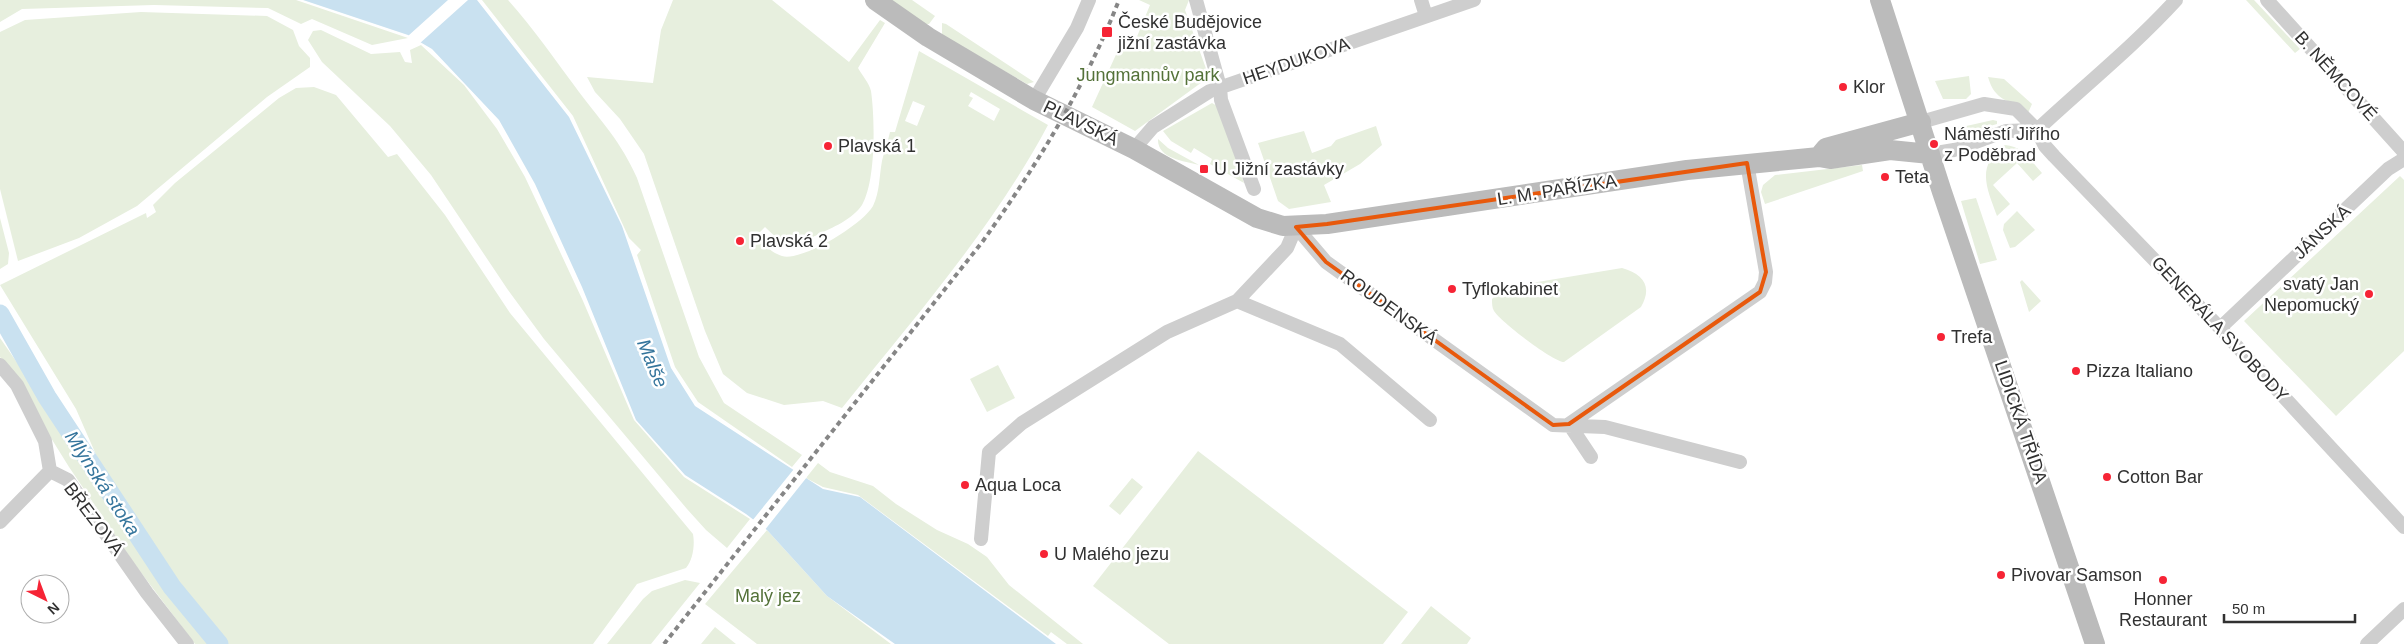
<svg xmlns="http://www.w3.org/2000/svg" width="2404" height="644" font-family="Helvetica,sans-serif">
  <style>
    .green { fill: #e7efde; fill-rule: evenodd }
    .water { fill: #c9e1f0 }
    .pier { fill: #fff }
    .lines { fill: none; stroke-linecap: round; stroke-linejoin: round }
    .canal { stroke: #c9e1f0; stroke-width: 19 }
    .street { stroke: #cecece; stroke-width: 14 }
    .secondary { stroke: #bbb; stroke-width: 20 }
    .rail { stroke: #868686; stroke-width: 4; stroke-dasharray: 5 4; stroke-linecap: butt }
    .marked { fill: none; stroke: #e8590c; stroke-width: 4; stroke-linejoin: round }
    .poi-dot { fill: #f62435; stroke: #fff; stroke-width: 2 }
    .labels { text-anchor: middle; stroke-width: 5; stroke-linejoin: round; paint-order: stroke }
    .poi-label { font-size: 18px; fill: #313131; stroke: #fff; text-anchor: start }
    .street-label { font-size: 18px; fill: #313131; stroke: #fff }
    .park-label { font-size: 18px; fill: #547239; stroke: #fff }
    .water-label { font-size: 19px; font-style: italic; fill: #35759c; stroke: #fff }
  </style>
  <rect width="100%" height="100%" fill="#fff"/>
  <path class="green" d="M0,0H296L408,38L372,45L312,19L301,24L268,8L154,5L22,9L0,22Z
    M482,0H508C534,29 556,61 579,92C603,124 620,140 637,178L699,357L724,403L802,455L792,467L698,402L675,367L637,255L641,250L629,238L573,116Z
    M673,0H772L849,62L880,20L885,23L858,68C862,75 869,83 871,91C875,119 876,181 862,205C853,219 832,228 817,235C790,248 786,248 765,227L759,233C765,245 769,252 782,256C802,262 863,224 873,206C880,191 879,177 882,161C884,151 888,142 890,132H895L919,51L1048,125C993,228 915,317 842,408L823,401L784,405L747,393L723,374L705,331L644,154L620,119L595,92L587,77L653,83L661,30ZM971,92L1000,109L994,121L968,106L973,98L969,96ZM913,101L925,106L917,126L905,121Z
    M889,0H912L935,16L929,24H924Z
    M1139,0H1189L1185,10L1209,77L1135,131L1092,107L1125,35L1136,39L1150,5Z
    M2246,0H2254L2300,49L2295,53Z
    M141,12L267,16L293,30L299,46L310,58V67L267,97L137,206L79,238L18,261L0,189V32L25,20Z
    M942,23L946,24L1034,82L1027,84L942,35Z
    M321,30L371,54L400,52L405,62L412,63L410,50L421,45L464,85L497,129L525,177L583,301L634,420L684,477L750,519L727,548L706,530L687,509L544,339L508,290L431,175L390,126L322,62L308,40L313,31Z
    M1969,76L1971,94L1966,99H1943L1935,81Z
    M1988,77L2004,79L2032,104L2028,113C2009,99 1995,102 1988,77Z
    M314,87L336,95L388,157L397,154L445,215L510,313L693,534C695,545 693,560 686,568L637,584L593,644H226L183,591L101,466L76,409L0,285L146,213L147,218L156,212L153,205L175,183L279,98L296,88Z
    M1212,103L1219,107L1244,183L1210,164L1212,159L1194,148L1191,153L1171,141L1163,131Z
    M1993,120L1997,121V124L1955,136L1953,129Z
    M1376,126L1382,145L1360,164L1324,185L1331,202L1289,209L1278,201L1258,143L1304,131L1312,153L1331,146L1336,140Z
    M1158,139L1168,148L1199,165C1184,161 1157,159 1158,139Z
    M2005,145C2023,146 2031,161 2042,173L2033,181L2017,163L1993,185L2010,204L1997,216C1987,188 1975,166 2005,145Z
    M1862,165L1863,171L1765,204L1761,192L1763,185L1775,175Z
    M2400,176L2404,180V351L2336,416L2244,321Z
    M1976,198L1997,260L1980,264L1961,201Z
    M2017,211L2035,230L2015,247L2010,248L2003,230L2004,224Z
    M0,218L9,253L8,264L0,269Z
    M1622,268C1643,274 1653,286 1641,307L1564,362C1552,361 1501,322 1494,311C1492,308 1492,303 1492,299L1499,292L1508,287Z
    M2022,280L2041,301L2029,312L2020,282Z
    M0,338L100,482L171,590L214,644H195L136,566L69,467L33,409L19,380L0,357Z
    M998,365L1015,398L987,412L970,379Z
    M1198,451L1408,612L1383,644H1169L1093,586Z
    M818,463L830,472L873,486L896,504L937,530L968,544L987,557L1009,585L1083,644H1067L1051,632L1048,636L858,495L823,487L806,478Z
    M1132,478L1143,487L1120,515L1109,506Z
    M767,530L827,596L891,644H757L705,604Z
    M685,580L700,583L651,644H607L643,599L652,591Z
    M1431,606L1471,638L1467,644H1401Z
    M715,627L736,644H701Z"/>
  <path class="water" d="M303,0H477L569,117L622,226L671,368L695,406L823,489L860,497L1056,644H895L827,596L767,530L746,514L685,475L636,420L582,287L535,184L499,120L432,49L408,35Z"/>
  <path class="pier" d="M448,0H468L419,44L412,40L408,36Z
    M794,469L807,477L764,531L752,521Z"/>
  <g class="lines">
    <path class="canal" d="M0,314L47,397L172,587L219,644"/>
    <path class="street" d="M1196,0L1220,87L1221,100L1254,189
      M1421,0L1426,16
      M2267,0L2404,152
      M1034,100L1077,28L1089,0
      M1921,122L1984,104L2016,109L2037,130L2045,146L2054,156L2220,328L2404,527
      M2037,130C2084,86 2133,47 2176,0
      M1134,149L1153,127L1210,91L1474,0
      M1930,154L1954,150L2006,131L2037,130
      M1237,301L1340,344L1430,420
      M2220,328L2388,169L2404,159
      M0,365L17,385L45,441L50,471
      M1569,424L1760,292L1765,282L1766,272L1747,163
      M1569,424L1591,457
      M50,471L68,480L147,593L187,644
      M0,522L50,471
      M981,539L989,452L1022,423L1167,332L1237,301L1287,248L1296,227L1326,262L1553,425L1605,427L1740,462
      M2367,644L2404,609"/>
    <path class="secondary" d="M875,0L928,37L1034,100L1134,149L1257,218L1283,226L1327,224L1687,170L1819,157L1830,159L1890,150L1930,154
      M1880,0L1942,192L2095,644
      M1821,154L1826,148L1921,122"/>
    <path class="rail" d="M664,644L983,241C1037,165 1085,87 1119,0"/>
  </g>
  <path class="marked" d="M1747,163L1766,272L1760,292L1569,424L1553,425L1326,262L1296,227L1327,224Z"/>
  <g class="poi-dot">
    <rect x="1101" y="26" width="12" height="12" rx="2.5"/>
    <circle cx="1843" cy="87" r="5"/>
    <circle cx="1934" cy="144" r="5"/>
    <circle cx="828" cy="146" r="5"/>
    <rect x="1199" y="164" width="10" height="10" rx="2.5"/>
    <circle cx="1885" cy="177" r="5"/>
    <circle cx="740" cy="241" r="5"/>
    <circle cx="1452" cy="289" r="5"/>
    <circle cx="2369" cy="294" r="5"/>
    <circle cx="1941" cy="337" r="5"/>
    <circle cx="2076" cy="371" r="5"/>
    <circle cx="2107" cy="477" r="5"/>
    <circle cx="965" cy="485" r="5"/>
    <circle cx="1044" cy="554" r="5"/>
    <circle cx="2001" cy="575" r="5"/>
    <circle cx="2163" cy="580" r="5"/>
  </g>
  <g class="labels">
    <g class="poi-label">
      <text x="1118" y="28">České Budějovice<tspan x="1118" dy="21">jižní zastávka</tspan></text>
      <text x="1853" y="93">Klor</text>
      <text x="1944" y="140">Náměstí Jiřího<tspan x="1944" dy="21">z Poděbrad</tspan></text>
      <text x="838" y="152">Plavská 1</text>
      <text x="1214" y="175">U Jižní zastávky</text>
      <text x="1895" y="183">Teta</text>
      <text x="750" y="247">Plavská 2</text>
      <text x="2359" y="290" text-anchor="end">svatý Jan<tspan x="2359" dy="21">Nepomucký</tspan></text>
      <text x="1462" y="295">Tyflokabinet</text>
      <text x="1951" y="343">Trefa</text>
      <text x="2086" y="377">Pizza Italiano</text>
      <text x="2117" y="483">Cotton Bar</text>
      <text x="975" y="491">Aqua Loca</text>
      <text x="1054" y="560">U Malého jezu</text>
      <text x="2011" y="581">Pivovar Samson</text>
      <text x="2163" y="605" text-anchor="middle">Honner<tspan x="2163" dy="21">Restaurant</tspan></text>
    </g>
    <g class="street-label">
      <text transform="translate(1296 61) rotate(-19)" y="6">HEYDUKOVA</text>
      <text transform="translate(2336 76) rotate(48)" y="6">B. NĚMCOVÉ</text>
      <text transform="translate(1081 123) rotate(26)" y="6">PLAVSKÁ</text>
      <text transform="translate(1557 190) rotate(-9)" y="6">L. M. PAŘÍZKA</text>
      <text transform="translate(2322 232) rotate(-43)" y="6">JÁNSKÁ</text>
      <text transform="translate(1389 307) rotate(36)" y="6">ROUDENSKÁ</text>
      <text transform="translate(2220 329) rotate(47)" y="6">GENERÁLA SVOBODY</text>
      <text transform="translate(2021 422) rotate(71)" y="6">LIDICKÁ TŘÍDA</text>
      <text transform="translate(94 519) rotate(53)" y="6">BŘEZOVÁ</text>
    </g>
    <g class="park-label">
      <text x="1148" y="81">Jungmannův park</text>
      <text x="768" y="602">Malý jez</text>
    </g>
    <g class="water-label">
      <text transform="translate(653 363) rotate(67)" y="7">Malše</text>
      <text transform="translate(103 483) rotate(57)" y="7">Mlýnská stoka</text>
    </g>
  </g>
  <g transform="translate(45 599) rotate(138)"><circle r="24" fill="#ffffff" stroke="#adadad"/>
  <path d="M0-4L9 19L0 12L-9 19Z" fill="#f62435"/>
  <text y="-8" font-size="14" font-weight="bold" text-anchor="middle" fill="#313131">N</text>
  </g>
  <path d="M2224 614v8h131v-8" fill="none" stroke="#313131" stroke-width="2.5"/>
  <text x="2232" y="614" font-size="15" fill="#313131" stroke="#ffffff" stroke-width="4" paint-order="stroke">50 m</text>
</svg>
